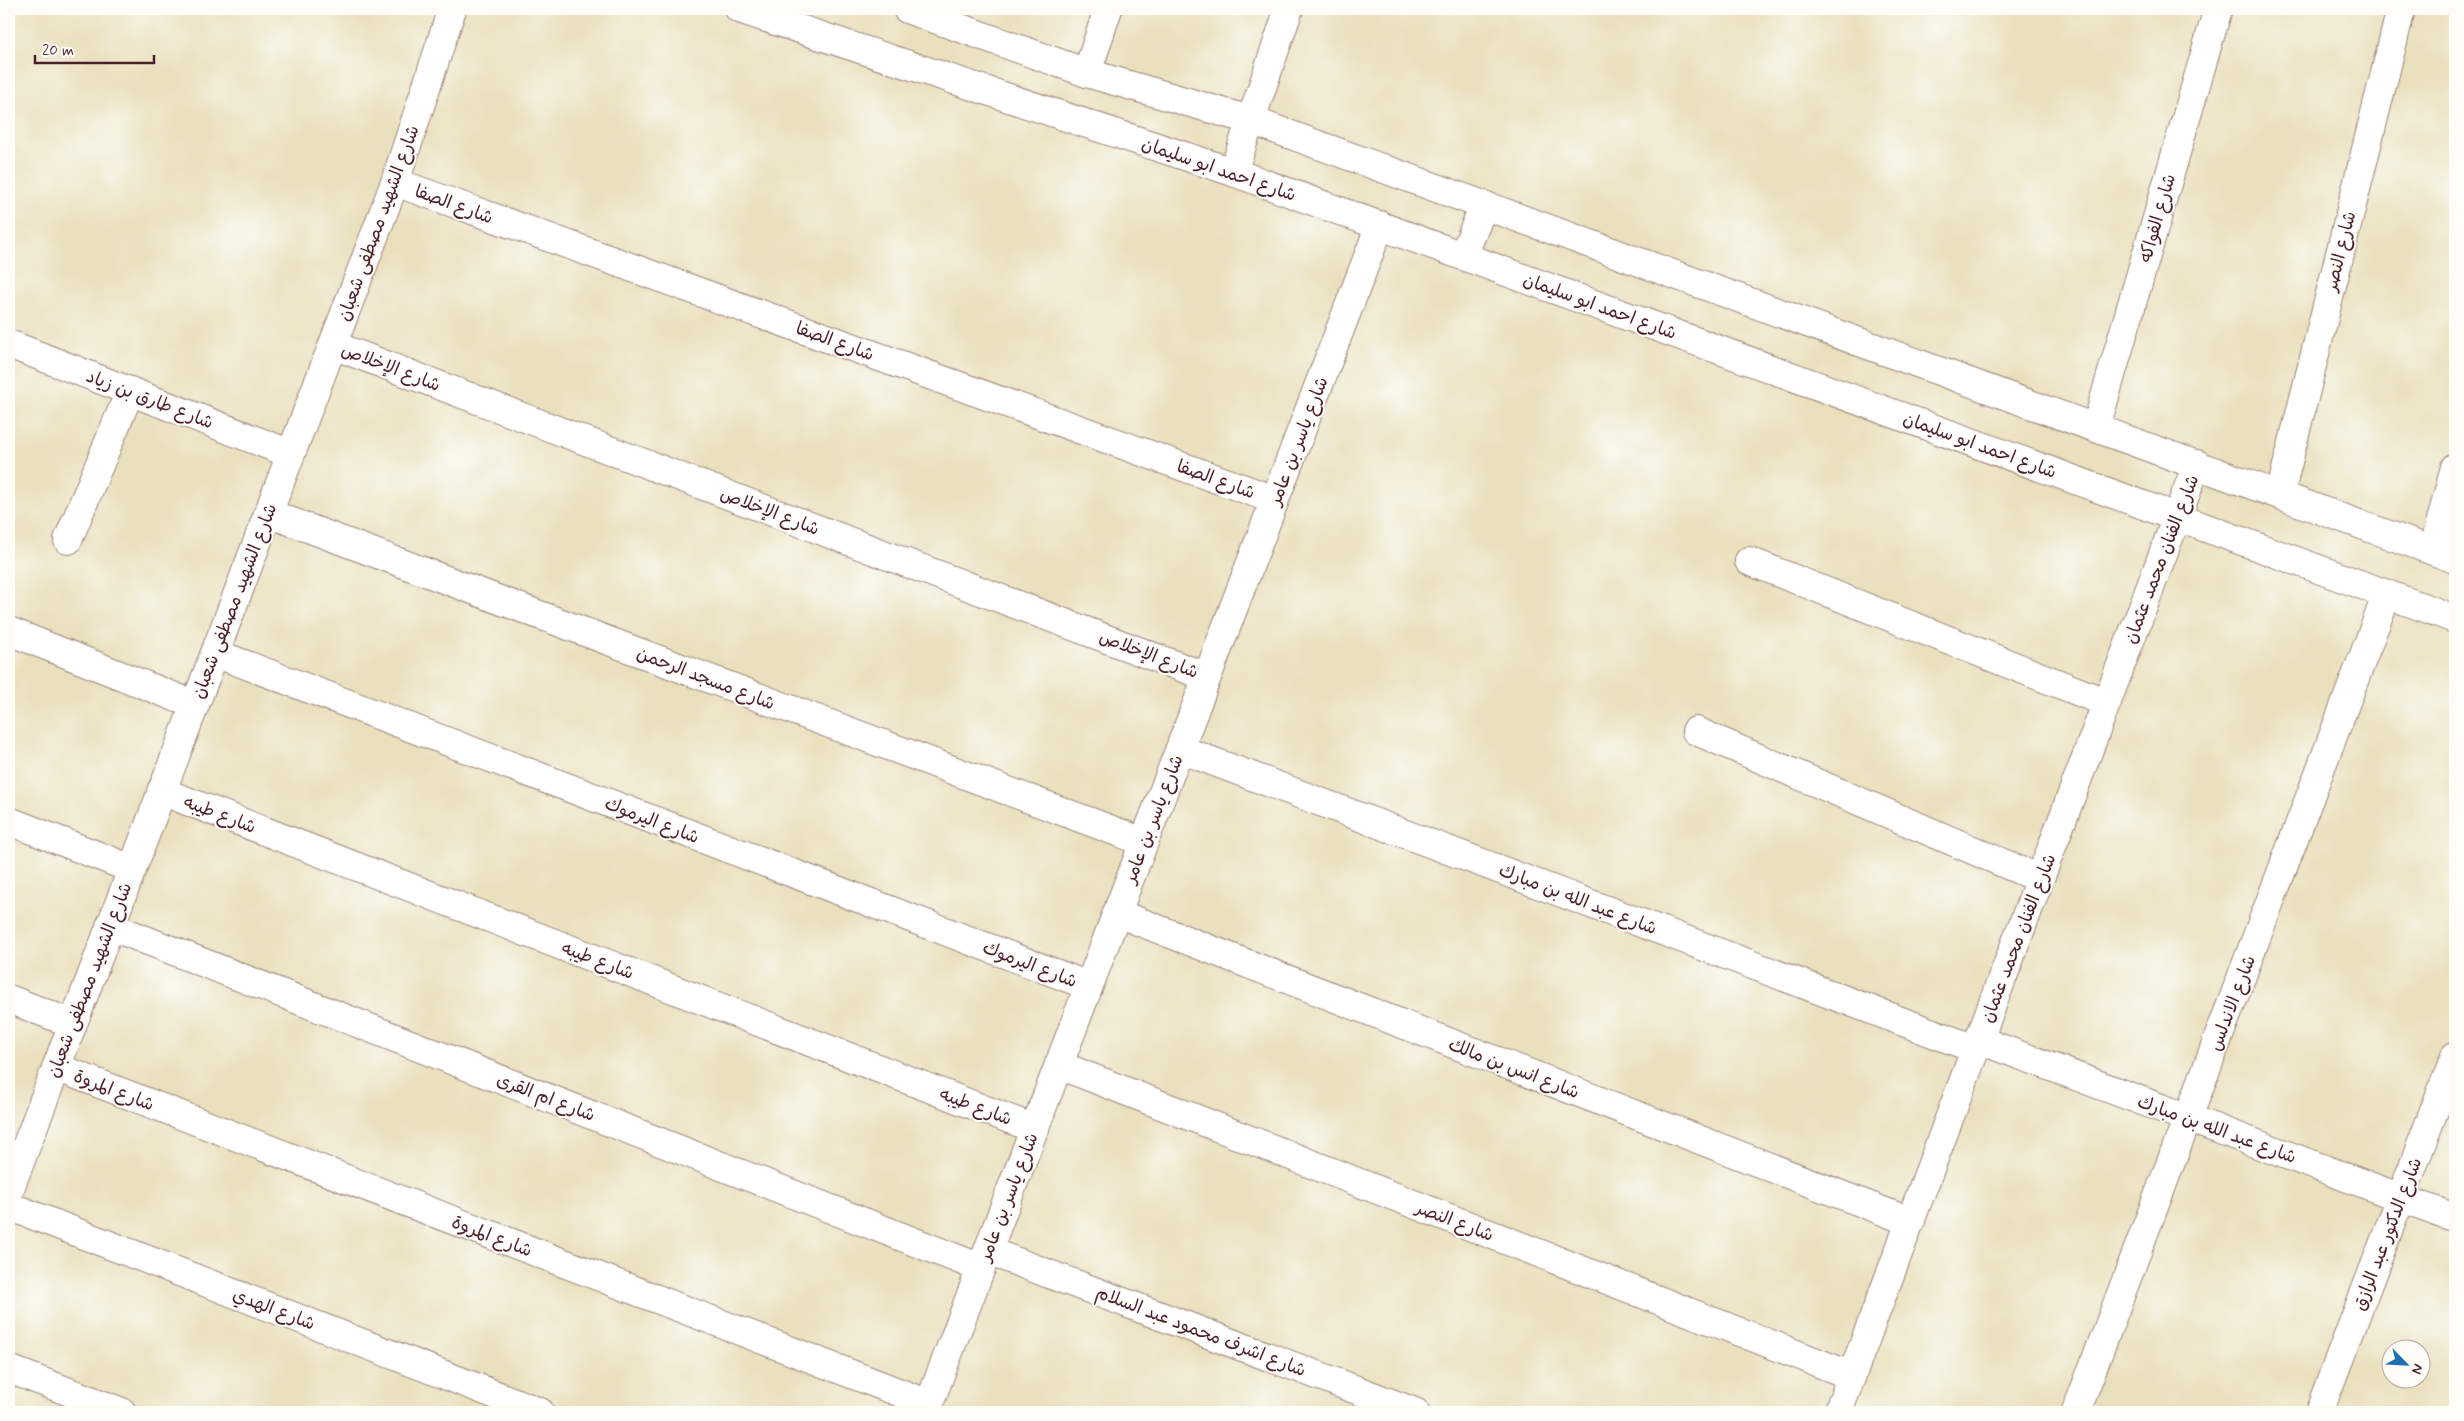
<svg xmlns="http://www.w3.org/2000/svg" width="2464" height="1421" font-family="Mynerve,'Playpen Sans Arabic',sans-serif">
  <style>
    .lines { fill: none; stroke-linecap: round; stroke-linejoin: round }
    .minor-casing { stroke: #9a8074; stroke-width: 30 }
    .major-casing { stroke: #9a8074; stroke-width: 30 }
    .minor { stroke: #fff; stroke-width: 28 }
    .major { stroke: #fff; stroke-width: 28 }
    .labels { text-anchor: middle; stroke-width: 4; stroke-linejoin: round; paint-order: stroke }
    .street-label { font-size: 18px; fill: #4a1f2b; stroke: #fdfcf7 }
  </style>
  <rect width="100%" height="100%" fill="#fdfcf7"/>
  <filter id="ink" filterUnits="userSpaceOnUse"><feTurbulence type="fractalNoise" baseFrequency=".02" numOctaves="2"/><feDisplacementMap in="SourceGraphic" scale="10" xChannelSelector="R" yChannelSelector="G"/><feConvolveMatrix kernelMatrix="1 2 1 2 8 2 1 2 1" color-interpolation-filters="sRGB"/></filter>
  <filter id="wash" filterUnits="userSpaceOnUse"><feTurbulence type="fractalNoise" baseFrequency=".0096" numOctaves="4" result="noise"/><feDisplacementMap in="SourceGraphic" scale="20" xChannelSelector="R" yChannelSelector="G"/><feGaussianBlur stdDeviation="1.12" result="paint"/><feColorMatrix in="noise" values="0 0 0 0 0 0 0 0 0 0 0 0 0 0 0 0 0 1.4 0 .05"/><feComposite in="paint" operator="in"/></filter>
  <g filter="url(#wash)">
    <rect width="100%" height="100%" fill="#e9e0bd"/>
  </g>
  <g filter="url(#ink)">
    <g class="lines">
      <g class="minor-casing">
        <path id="minor" d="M1087,73L1108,9
          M1233,172L1289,9
          M395,182L1275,500
          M9,344L291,454
          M333,345L1207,677
          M2096,427L2218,9
          M2280,494L2401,9
          M268,513L1144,842
          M68,540L130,391
          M2433,551L2455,467
          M1749,561L2107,703
          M9,631L195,705
          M215,653L1089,986
          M1696,731L2040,879
          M1180,749L1975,1049
          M161,791L1035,1129
          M9,821L132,869
          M1117,913L1911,1222
          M110,926L981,1268
          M9,999L73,1024
          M1979,1040L2455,1218
          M1059,1065L1852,1376
          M56,1067L929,1404
          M9,1191L395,182L452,9
          M9,1206L540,1412
          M988,1251L1415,1412
          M9,1369L122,1412
          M926,1412L1380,225
          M1838,1412L2197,464
          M2076,1412L2387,594
          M2319,1412L2455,1056"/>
      </g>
      <g class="major-casing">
        <path id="major" d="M739,9L1233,172L2455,619
          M907,9L1087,73L1250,120L2455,559
          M1463,256L1484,205"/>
      </g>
      <use href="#minor" class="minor"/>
      <use href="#major" class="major"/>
    </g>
  </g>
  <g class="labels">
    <g class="street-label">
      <text transform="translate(1219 169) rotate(19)" y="6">شارع احمد ابو سليمان</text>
      <text transform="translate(454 204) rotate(20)" y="6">شارع الصفا</text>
      <text transform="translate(2157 218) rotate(-74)" y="6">شارع الفواكه</text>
      <text transform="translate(378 223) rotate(-70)" y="6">شارع الشهيد مصطفى شعبان</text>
      <text transform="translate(2340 251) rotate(-76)" y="6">شارع النصر</text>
      <text transform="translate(1600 306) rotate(20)" y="6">شارع احمد ابو سليمان</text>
      <text transform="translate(835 341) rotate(20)" y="6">شارع الصفا</text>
      <text transform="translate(391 367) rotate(21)" y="6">شارع الإخلاص</text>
      <text transform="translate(150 399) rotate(21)" y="6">شارع طارق بن زياد</text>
      <text transform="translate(1298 441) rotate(-69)" y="6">شارع ياسر بن عامر</text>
      <text transform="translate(1980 445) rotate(20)" y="6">شارع احمد ابو سليمان</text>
      <text transform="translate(1216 479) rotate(20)" y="6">شارع الصفا</text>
      <text transform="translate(770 511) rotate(21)" y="6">شارع الإخلاص</text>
      <text transform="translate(2161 559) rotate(-69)" y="6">شارع الفنان محمد عثمان</text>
      <text transform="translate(234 601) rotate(-69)" y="6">شارع الشهيد مصطفى شعبان</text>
      <text transform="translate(1149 654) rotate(21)" y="6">شارع الإخلاص</text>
      <text transform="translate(706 678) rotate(21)" y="6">شارع مسجد الرحمن</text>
      <text transform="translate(220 814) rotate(21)" y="6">شارع طيبه</text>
      <text transform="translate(1153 819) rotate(-69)" y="6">شارع ياسر بن عامر</text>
      <text transform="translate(652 820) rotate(21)" y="6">شارع اليرموك</text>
      <text transform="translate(1578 899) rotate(21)" y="6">شارع عبد الله بن مبارك</text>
      <text transform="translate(2018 938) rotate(-69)" y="6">شارع الفنان محمد عثمان</text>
      <text transform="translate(598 960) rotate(21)" y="6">شارع طيبه</text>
      <text transform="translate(1030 964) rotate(21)" y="6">شارع اليرموك</text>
      <text transform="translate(89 980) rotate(-69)" y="6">شارع الشهيد مصطفى شعبان</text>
      <text transform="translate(2232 1003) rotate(-69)" y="6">شارع الاندلس</text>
      <text transform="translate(1514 1068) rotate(21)" y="6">شارع انس بن مالك</text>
      <text transform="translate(114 1090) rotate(21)" y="6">شارع المروة</text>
      <text transform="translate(546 1097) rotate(21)" y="6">شارع ام القرى</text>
      <text transform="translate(976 1106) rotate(21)" y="6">شارع طيبه</text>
      <text transform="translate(2217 1129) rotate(20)" y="6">شارع عبد الله بن مبارك</text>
      <text transform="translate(1008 1197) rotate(-69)" y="6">شارع ياسر بن عامر</text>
      <text transform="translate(1455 1221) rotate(21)" y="6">شارع النصر</text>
      <text transform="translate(2387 1234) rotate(-69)" y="6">شارع الدكتور عبد الرازق</text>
      <text transform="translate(492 1236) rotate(21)" y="6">شارع المروة</text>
      <text transform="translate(274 1309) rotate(21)" y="6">شارع الهدي</text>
      <text transform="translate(1201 1331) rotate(21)" y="6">شارع اشرف محمود عبد السلام</text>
    </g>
  </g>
  <rect width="2464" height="1421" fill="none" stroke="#fdfcf7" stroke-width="30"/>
  <g transform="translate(2406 1364) rotate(114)"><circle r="24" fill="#fdfcf7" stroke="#b5a4a5"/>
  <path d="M0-4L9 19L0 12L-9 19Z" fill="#1f6fb2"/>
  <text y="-8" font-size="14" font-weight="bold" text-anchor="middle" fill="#4a1f2b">N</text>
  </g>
  <path d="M35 55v8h119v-8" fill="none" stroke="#4a1f2b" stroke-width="2.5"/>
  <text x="42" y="55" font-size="15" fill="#4a1f2b" stroke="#fdfcf7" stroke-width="4" paint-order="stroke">20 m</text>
</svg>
